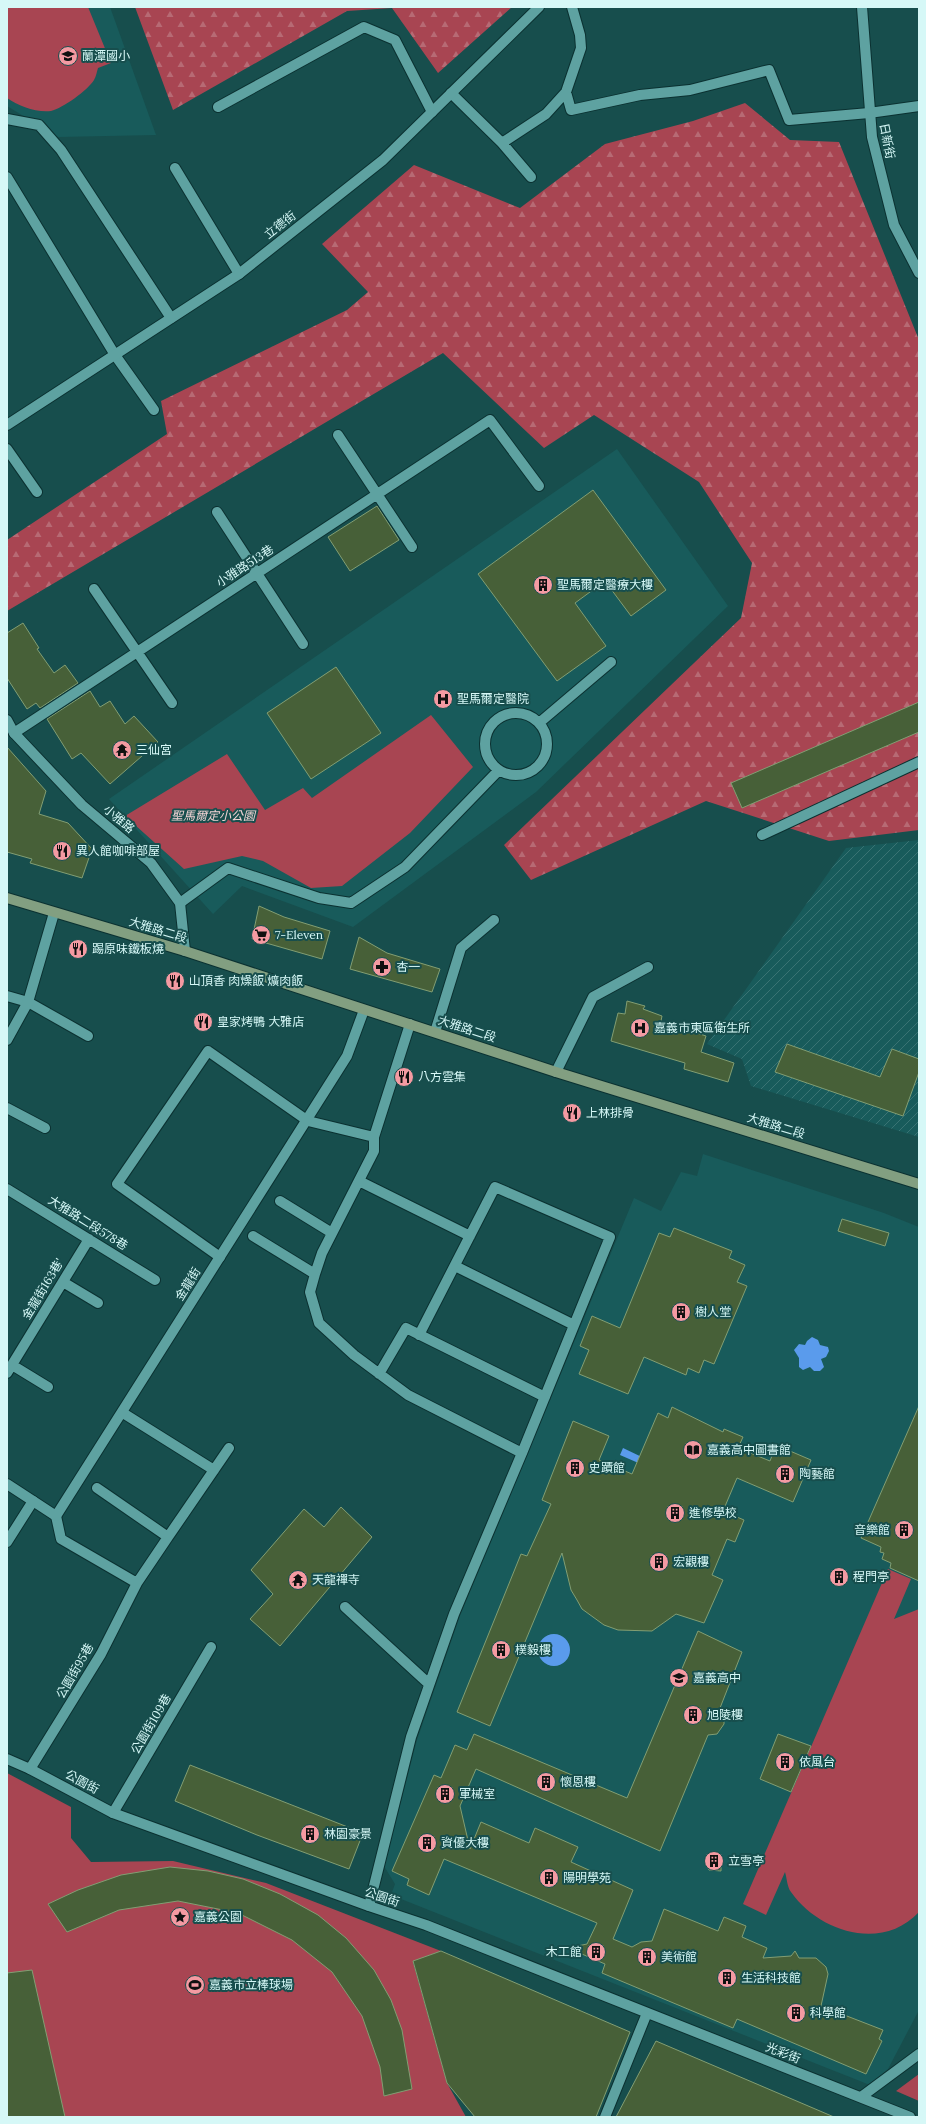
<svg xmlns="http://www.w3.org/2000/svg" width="926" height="2124" font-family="Lora,'Noto Sans TC',serif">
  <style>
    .built { fill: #185b5b }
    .industrial { fill: url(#industrial-furrows) }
    .green { fill: #a84552 }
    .forest { fill: url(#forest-firs) }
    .water { fill: #5a9bec }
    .building { fill: #476038; stroke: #829e73 }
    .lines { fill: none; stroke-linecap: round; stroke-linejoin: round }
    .lane-casing { stroke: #0b3131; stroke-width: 12 }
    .street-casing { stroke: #0b3131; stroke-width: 12 }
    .secondary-casing { stroke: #0b3131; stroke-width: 12 }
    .lane { stroke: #5ea2a1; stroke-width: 10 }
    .street { stroke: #5ea2a1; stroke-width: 10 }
    .secondary { stroke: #829f81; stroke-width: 10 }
    .labels { text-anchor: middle; stroke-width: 4; stroke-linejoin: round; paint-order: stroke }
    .poi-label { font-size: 12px; fill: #d6f8f7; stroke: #174e4d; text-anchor: start }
    .street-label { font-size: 12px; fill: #d6f8f7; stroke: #174e4d }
    .park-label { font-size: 12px; font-style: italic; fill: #f1d3d4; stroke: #174e4d }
  </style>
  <defs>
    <pattern id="industrial-furrows" width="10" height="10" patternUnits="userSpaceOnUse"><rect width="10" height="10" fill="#185b5b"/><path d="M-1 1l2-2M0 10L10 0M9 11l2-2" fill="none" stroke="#397373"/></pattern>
    <pattern id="forest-firs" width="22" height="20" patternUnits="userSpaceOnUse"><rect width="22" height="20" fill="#a84552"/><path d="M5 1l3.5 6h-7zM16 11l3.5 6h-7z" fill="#b76a74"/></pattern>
  </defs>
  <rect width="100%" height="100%" fill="#174e4d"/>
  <path class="built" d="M7,7H110L156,135L58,137L7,106Z
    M617,449L728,606L536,792L353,927L242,886L213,914L109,799Z
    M703,1154L884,1213L919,1227V2010L888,2069L870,2085L391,1895L395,1884L384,1866L417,1740L460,1616L634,1198L661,1211L681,1172L697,1176Z"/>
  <path class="industrial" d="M919,840V1137L751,1086L742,1059L707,1044L846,848Z"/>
  <path class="green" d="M7,7H88L111,63L98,68C97,71 96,77 94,80C88,90 63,108 51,111C37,113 18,106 7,98Z
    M431,715L473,767L410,833L342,886L311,888L263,861L242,856L184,869L125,816L227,754L265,810L303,788L312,798Z
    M888,1569L911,1579L894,1619L919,1609V1912C882,1952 819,1932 791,1892C787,1887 787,1878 785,1872L766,1915L743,1904Z
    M7,1773L71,1807V1838L91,1862L173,1861L266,1883L441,1951L413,1962L447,2083L466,2117H7Z
    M919,2074V2101L896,2091Z"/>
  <path class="forest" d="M135,7H512L438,73L392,8L347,11L173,110Z
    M745,103L790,140L839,142L919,340V830L829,841L706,801L531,880L504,845L741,618L752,563L699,482L594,415L544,448L443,353L7,611V540L167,434L161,401L347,310L368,292L322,244L414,165L520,208L605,144L693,121Z"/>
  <path class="water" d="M812,1337L818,1340L820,1345L828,1347L829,1351L826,1357L821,1359L824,1367L820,1371H814L810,1367L803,1370L799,1367V1358L794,1350L799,1344L805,1345L807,1341Z
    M623,1448L646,1459L643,1465L620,1455Z
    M538 1650a16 16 0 1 1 32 0a16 16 0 1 1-32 0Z"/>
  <path class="building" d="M593,490L666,590L631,616L605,581L575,603L606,646L557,681L478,574Z
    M377,506L399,540L350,571L328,537Z
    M23,623L39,648L37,649L54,673L65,665L78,683L40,708L36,703L27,709L7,678V633Z
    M336,667L381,733L311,779L267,713Z
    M90,691L100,707L110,701L125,724L134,716L158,742L110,784L81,753L72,759L47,719Z
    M919,702V732L742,808L731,783Z
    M7,747L46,791L39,814L68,823L92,849L82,878L30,863L32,859L7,852Z
    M259,906L284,917L330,931L322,959L252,939Z
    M359,937L387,953L440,969L432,992L350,969Z
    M627,1001L645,1006L643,1009L662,1016L661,1021L706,1036L701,1052L734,1063L728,1082L684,1069L685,1063L611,1041L618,1013L625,1014Z
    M787,1044L880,1077L892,1049L919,1059V1072L903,1116L775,1072Z
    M842,1219L889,1233L885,1246L838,1231Z
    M674,1228L732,1251L729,1258L745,1265L737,1282L747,1286L714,1364L704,1360L699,1373L688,1368L686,1375L644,1357L628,1394L579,1374L589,1350L580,1346L592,1316L620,1328L659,1233L670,1237Z
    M919,1406V1581L890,1568L891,1563L882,1559L884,1553L880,1552L881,1547L861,1538Z
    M672,1407L723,1432L724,1429L743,1437L738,1448L770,1461L776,1445L811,1460L793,1502L737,1478L723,1511L744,1520L735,1542L727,1539L712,1575L723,1580L704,1623L676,1614L652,1631L618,1630L604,1625L582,1609L577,1600L571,1590L562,1553L490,1726L457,1712L521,1554L527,1556L551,1504L542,1500L573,1421L609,1436L599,1460L632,1474L658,1413L668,1418Z
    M341,1507L372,1537L280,1646L250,1619L273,1594L251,1570L304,1509L324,1527Z
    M698,1631L742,1652L720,1708L724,1719V1724L717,1734L708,1735L660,1851L476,1769L460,1806L470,1849L481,1822L529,1843L535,1828L578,1847L571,1862L633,1890L613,1939L632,1947L641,1942L652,1941L664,1909L718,1931L724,1917L746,1926L742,1937L767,1948L763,1958L791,1956L795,1951L799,1958H816L826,1967L828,1974L821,2006L883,2030L879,2039L882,2041L866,2074L737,2019L733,2028L602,1973L605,1964L568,1948L587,1944L597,1923L444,1859L429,1895L407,1885L409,1879L392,1871L434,1775L441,1778L455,1745L467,1750L474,1734L627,1798Z
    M778,1734L811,1746L791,1792L760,1779Z
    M190,1765L363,1833L349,1869L257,1835L175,1801Z
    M715,1856L721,1859V1871L709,1870L705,1860Z
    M170,1867L208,1871L243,1879L280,1894L318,1915L346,1938L374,1970L391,2000L402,2030L412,2089L384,2096L380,2067L362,2016L332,1972L292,1940L238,1913L178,1901L119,1910L67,1932L48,1904L78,1890L121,1875Z
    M441,1951L630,2032L596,2117H475L447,2083L413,1961Z
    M32,1970L65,2117H7V1973Z
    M656,2041L834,2117H616Z"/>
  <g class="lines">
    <g class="lane-casing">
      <path id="lane" d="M566,92L581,48L580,35L572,7
        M451,93L502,143L531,177
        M218,107L364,27L395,40L432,112
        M7,119L39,125L61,150L171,318
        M502,143L546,114L566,92L571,110L640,95L690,90L769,70L789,120L869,113
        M175,168L239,274
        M7,177L115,355L154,410
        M338,435L412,547
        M7,449L37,492
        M217,512L303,644
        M94,589L172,703
        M485 744a31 31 0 1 1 62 0a31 31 0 1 1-62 0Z
        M539,723L611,662
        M14,733L490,420L539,486
        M180,903L228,868L319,898L351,903L405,867L499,770
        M7,996L28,1002L88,1036
        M435,1032L461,948L494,920
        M556,1072L593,997L648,967
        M7,1108L45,1128
        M374,1137L410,1024
        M359,1181L470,1236
        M7,1189L155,1280
        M280,1201L332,1233
        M253,1236L315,1274
        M220,1257L117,1184L208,1051L308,1121L374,1137V1151L322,1253L315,1274L310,1292L319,1323L354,1355L408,1395L522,1453L454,1614L411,1737L369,1906
        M455,1266L574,1325
        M63,1282L98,1303
        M419,1335L495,1187L610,1237L522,1453
        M12,1365L48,1387
        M7,1373L89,1239
        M379,1374L406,1328L545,1397
        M123,1413L214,1470
        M97,1488L168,1537L137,1583
        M168,1537L229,1448
        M7,1542L33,1501
        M345,1607L429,1684
        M30,1769L101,1654L137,1583L61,1539L56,1516
        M113,1813L211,1647
        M861,2097L919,2054"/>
    </g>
    <g class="street-casing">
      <path id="street" d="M862,7L872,137L894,225L919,273
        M869,113L919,106
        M7,425L239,274L383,160L539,7
        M7,720L14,733L82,805L151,863L180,903L185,951
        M762,835L919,762
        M7,1040L28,1002L54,913
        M7,1484L56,1516L347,1056L364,1010
        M7,1759L30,1769L113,1813L369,1906L426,1925L910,2117
        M605,2117L647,2013"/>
    </g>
    <g class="secondary-casing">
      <path id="secondary" d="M7,898L185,951L556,1072L919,1184"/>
    </g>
    <use href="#lane" class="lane"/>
    <use href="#street" class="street"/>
    <use href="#secondary" class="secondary"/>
  </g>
  <defs>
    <g id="school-disc" transform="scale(1)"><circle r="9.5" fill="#f49aa2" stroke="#174e4d"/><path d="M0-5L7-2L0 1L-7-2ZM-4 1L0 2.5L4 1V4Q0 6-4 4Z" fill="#111"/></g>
    <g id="building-disc" transform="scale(1)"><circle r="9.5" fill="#f49aa2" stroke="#174e4d"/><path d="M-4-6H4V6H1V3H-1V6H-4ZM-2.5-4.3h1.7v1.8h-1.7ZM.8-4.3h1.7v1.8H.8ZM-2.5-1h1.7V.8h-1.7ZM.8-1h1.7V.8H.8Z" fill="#111"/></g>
    <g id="hospital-disc" transform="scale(1)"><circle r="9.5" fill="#f49aa2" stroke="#174e4d"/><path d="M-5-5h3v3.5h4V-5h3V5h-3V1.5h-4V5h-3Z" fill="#111"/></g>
    <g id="temple-disc" transform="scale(1)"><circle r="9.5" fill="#f49aa2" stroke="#174e4d"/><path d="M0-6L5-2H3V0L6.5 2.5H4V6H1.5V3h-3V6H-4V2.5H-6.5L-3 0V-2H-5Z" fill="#111"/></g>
    <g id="restaurant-disc" transform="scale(1)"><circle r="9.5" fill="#f49aa2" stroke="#174e4d"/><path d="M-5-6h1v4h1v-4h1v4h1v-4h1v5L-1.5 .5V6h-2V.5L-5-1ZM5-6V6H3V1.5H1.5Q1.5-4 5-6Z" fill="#111"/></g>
    <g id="supermarket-disc" transform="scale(1)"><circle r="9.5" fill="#f49aa2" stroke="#174e4d"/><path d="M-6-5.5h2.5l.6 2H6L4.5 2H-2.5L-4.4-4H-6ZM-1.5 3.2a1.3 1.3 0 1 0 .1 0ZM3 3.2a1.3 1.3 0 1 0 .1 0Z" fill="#111"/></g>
    <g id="pharmacy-disc" transform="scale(1)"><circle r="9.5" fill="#f49aa2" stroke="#174e4d"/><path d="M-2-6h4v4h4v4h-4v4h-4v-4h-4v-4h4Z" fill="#111"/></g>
    <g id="library-disc" transform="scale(1)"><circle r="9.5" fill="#f49aa2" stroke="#174e4d"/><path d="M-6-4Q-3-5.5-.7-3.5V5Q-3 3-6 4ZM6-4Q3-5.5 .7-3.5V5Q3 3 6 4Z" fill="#111"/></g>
    <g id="sight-disc" transform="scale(1)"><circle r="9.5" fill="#f49aa2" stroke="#174e4d"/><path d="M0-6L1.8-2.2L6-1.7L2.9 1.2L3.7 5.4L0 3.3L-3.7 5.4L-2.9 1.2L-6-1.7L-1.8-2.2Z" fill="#111"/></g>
    <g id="stadium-disc" transform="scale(1)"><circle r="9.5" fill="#f49aa2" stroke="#174e4d"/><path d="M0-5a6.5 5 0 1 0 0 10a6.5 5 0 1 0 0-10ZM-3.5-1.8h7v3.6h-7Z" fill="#111"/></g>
  </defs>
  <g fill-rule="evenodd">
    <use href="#school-disc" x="68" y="56"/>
    <use href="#building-disc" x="543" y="585"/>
    <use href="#hospital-disc" x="443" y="699"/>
    <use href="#temple-disc" x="122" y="750"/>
    <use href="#restaurant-disc" x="62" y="851"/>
    <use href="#supermarket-disc" x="261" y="935"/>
    <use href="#restaurant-disc" x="78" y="949"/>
    <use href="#pharmacy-disc" x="382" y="967"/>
    <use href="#restaurant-disc" x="175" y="981"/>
    <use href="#restaurant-disc" x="203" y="1022"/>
    <use href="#hospital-disc" x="640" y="1028"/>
    <use href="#restaurant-disc" x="404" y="1077"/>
    <use href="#restaurant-disc" x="572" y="1113"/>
    <use href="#building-disc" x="681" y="1312"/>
    <use href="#library-disc" x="693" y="1450"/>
    <use href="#building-disc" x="575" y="1468"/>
    <use href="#building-disc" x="785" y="1474"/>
    <use href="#building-disc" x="675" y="1513"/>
    <use href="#building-disc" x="904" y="1530"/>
    <use href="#building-disc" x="659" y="1562"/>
    <use href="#building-disc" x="839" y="1577"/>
    <use href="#temple-disc" x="298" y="1580"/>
    <use href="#building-disc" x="501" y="1650"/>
    <use href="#school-disc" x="679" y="1678"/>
    <use href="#building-disc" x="693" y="1715"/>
    <use href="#building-disc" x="785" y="1762"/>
    <use href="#building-disc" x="546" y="1782"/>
    <use href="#building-disc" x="445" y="1794"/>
    <use href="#building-disc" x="310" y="1834"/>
    <use href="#building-disc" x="427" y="1843"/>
    <use href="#building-disc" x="714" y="1861"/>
    <use href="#building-disc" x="549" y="1878"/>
    <use href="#sight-disc" x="180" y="1917"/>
    <use href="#building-disc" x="596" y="1952"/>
    <use href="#building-disc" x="647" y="1957"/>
    <use href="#building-disc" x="727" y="1978"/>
    <use href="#stadium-disc" x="195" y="1985"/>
    <use href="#building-disc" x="796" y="2013"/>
  </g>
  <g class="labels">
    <g class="poi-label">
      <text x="82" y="60">蘭潭國小</text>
      <text x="557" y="589">聖馬爾定醫療大樓</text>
      <text x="457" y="703">聖馬爾定醫院</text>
      <text x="136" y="754">三仙宮</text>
      <text x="76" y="855">異人館咖啡部屋</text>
      <text x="275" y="939">7-Eleven</text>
      <text x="92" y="953">踢原味鐵板燒</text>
      <text x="396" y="971">杏一</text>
      <text x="189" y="985">山頂香 肉燥飯 爌肉飯</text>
      <text x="217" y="1026">皇家烤鴨 大雅店</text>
      <text x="654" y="1032">嘉義市東區衛生所</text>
      <text x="418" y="1081">八方雲集</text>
      <text x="586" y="1117">上林排骨</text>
      <text x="695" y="1316">樹人堂</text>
      <text x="707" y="1454">嘉義高中圖書館</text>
      <text x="589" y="1472">史蹟館</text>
      <text x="799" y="1478">陶藝館</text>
      <text x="689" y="1517">進修學校</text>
      <text x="890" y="1534" text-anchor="end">音樂館</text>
      <text x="673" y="1566">宏觀樓</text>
      <text x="853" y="1581">程門亭</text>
      <text x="312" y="1584">天龍禪寺</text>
      <text x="515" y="1654">樸毅樓</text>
      <text x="693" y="1682">嘉義高中</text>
      <text x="707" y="1719">旭陵樓</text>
      <text x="799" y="1766">依風台</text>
      <text x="560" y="1786">懷恩樓</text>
      <text x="459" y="1798">軍械室</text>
      <text x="324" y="1838">林園豪景</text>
      <text x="441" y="1847">資優大樓</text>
      <text x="728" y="1865">立雪亭</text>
      <text x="563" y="1882">陽明學苑</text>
      <text x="194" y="1921">嘉義公園</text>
      <text x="582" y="1956" text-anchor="end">木工館</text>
      <text x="661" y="1961">美術館</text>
      <text x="741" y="1982">生活科技館</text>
      <text x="209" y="1989">嘉義市立棒球場</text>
      <text x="810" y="2017">科學館</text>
    </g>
    <g class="street-label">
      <text transform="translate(887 141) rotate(79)" y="4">日新街</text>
      <text transform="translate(280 225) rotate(-38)" y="4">立德街</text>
      <text transform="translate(245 566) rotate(-33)" y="4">小雅路513巷</text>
      <text transform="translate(119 819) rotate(40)" y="4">小雅路</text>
      <text transform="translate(158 930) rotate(17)" y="4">大雅路二段</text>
      <text transform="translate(467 1029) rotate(18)" y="4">大雅路二段</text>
      <text transform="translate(776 1126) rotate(17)" y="4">大雅路二段</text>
      <text transform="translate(88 1223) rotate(32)" y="4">大雅路二段578巷</text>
      <text transform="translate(188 1284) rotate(-58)" y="4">金龍街</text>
      <text transform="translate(43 1289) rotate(-59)" y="4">金龍街163巷'</text>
      <text transform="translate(75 1671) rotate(-60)" y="4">公園街95巷</text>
      <text transform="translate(151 1724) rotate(-60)" y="4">公園街109巷</text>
      <text transform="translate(82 1782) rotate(28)" y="4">公園街</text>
      <text transform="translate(382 1897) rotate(18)" y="4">公園街</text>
      <text transform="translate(783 2053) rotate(21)" y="4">光彩街</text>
    </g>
    <g class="park-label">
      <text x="213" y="820">聖馬爾定小公園</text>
    </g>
  </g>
  <rect width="926" height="2124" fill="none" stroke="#d6f8f7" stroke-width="16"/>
</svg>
